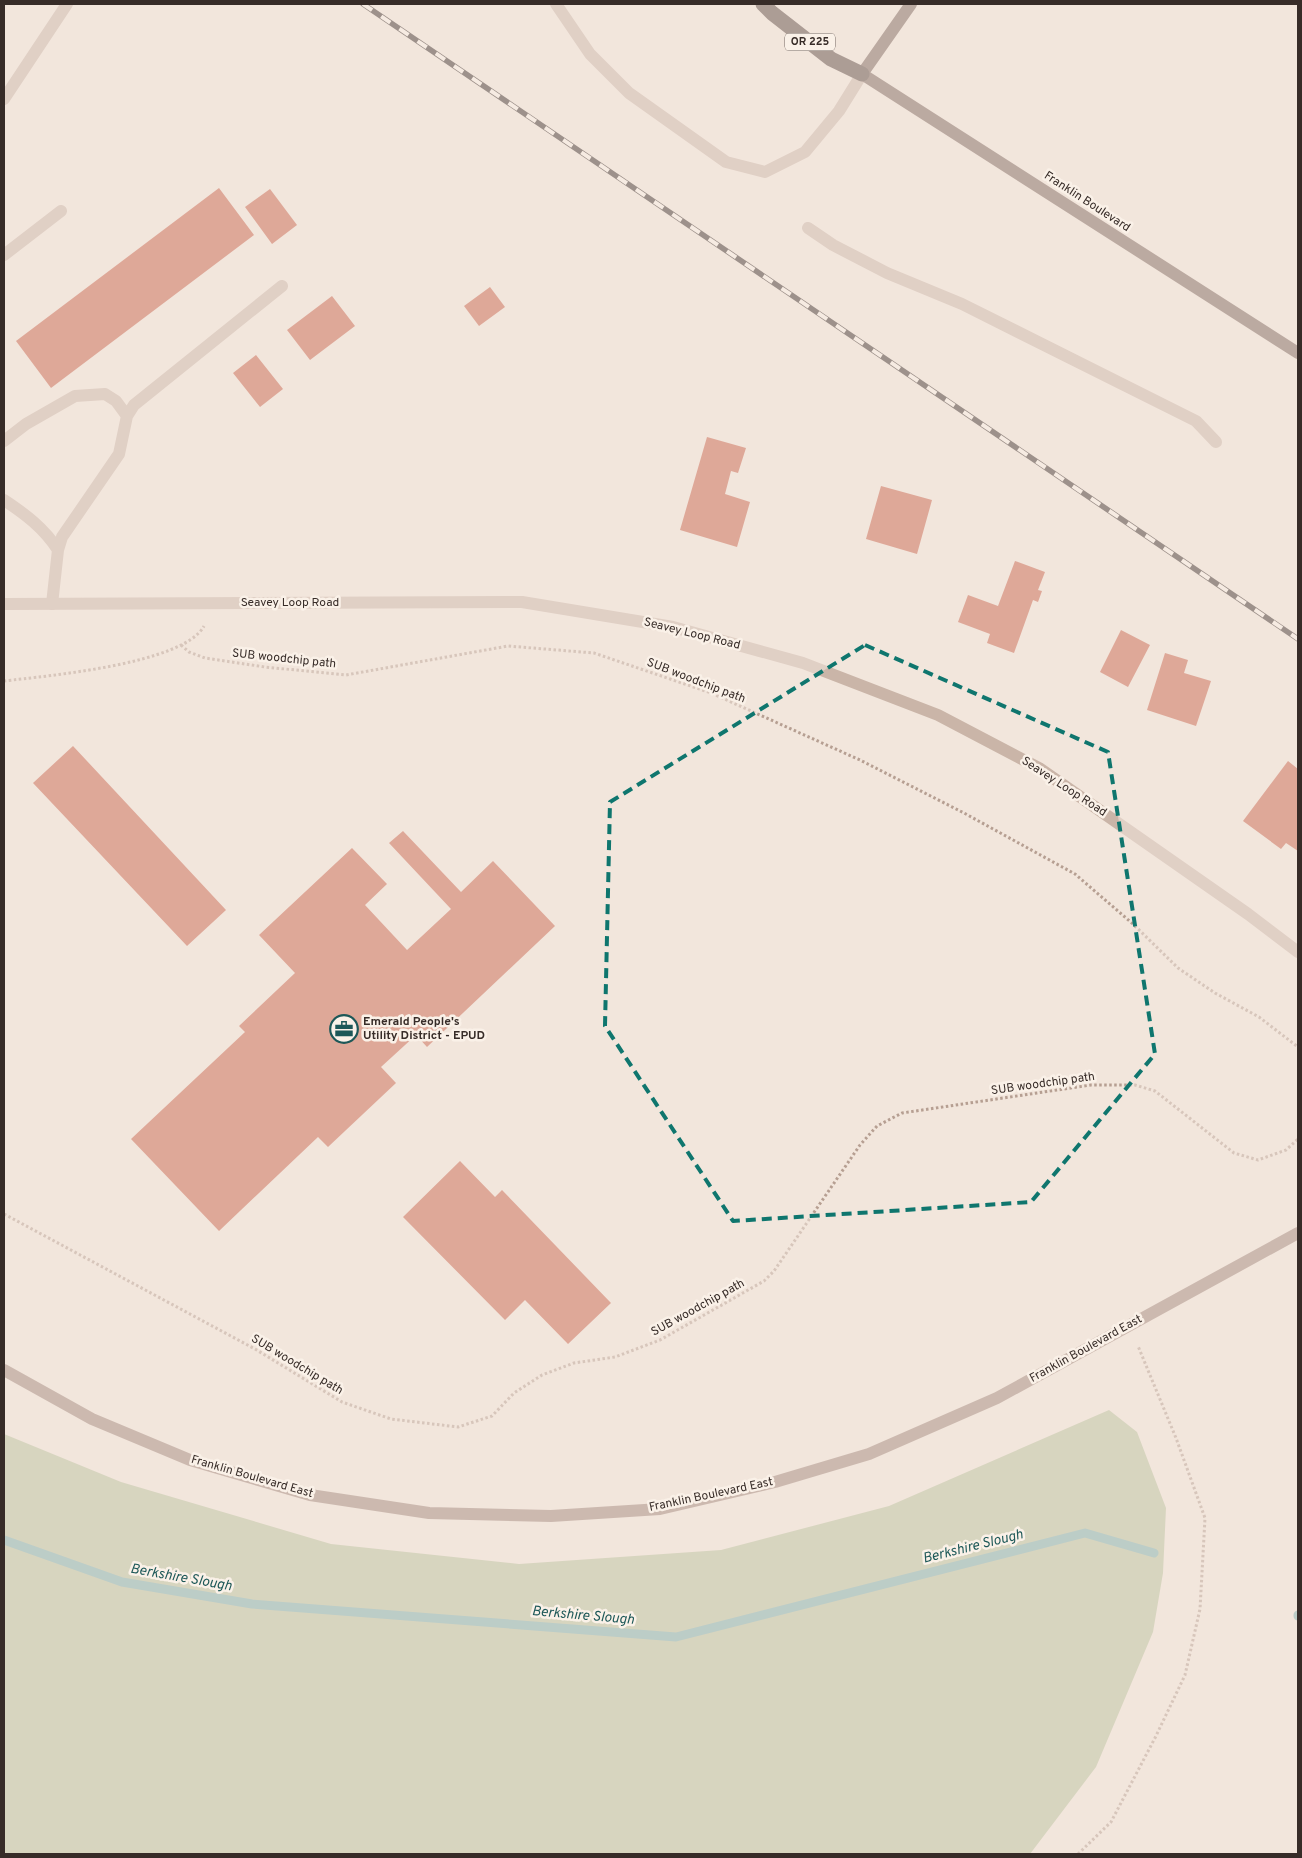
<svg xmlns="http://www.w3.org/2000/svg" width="1302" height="1858" font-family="Overpass,sans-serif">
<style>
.green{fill:#b7c19c}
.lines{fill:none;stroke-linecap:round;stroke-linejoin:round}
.stream{stroke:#7bafae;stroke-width:9}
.building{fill:#c65e46}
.path{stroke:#b69f92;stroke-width:3;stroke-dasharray:2.5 2.5;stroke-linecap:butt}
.lane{stroke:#cab5a8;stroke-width:12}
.street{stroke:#cab5a8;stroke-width:12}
.secondary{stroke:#9e8479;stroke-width:12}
.primary{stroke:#796259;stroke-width:12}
.highway{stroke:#58453f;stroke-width:15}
.rail-casing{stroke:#372c28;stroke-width:5.5}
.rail{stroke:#faf1e8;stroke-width:4;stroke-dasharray:11;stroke-linecap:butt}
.marked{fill:none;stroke:#0f766e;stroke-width:4;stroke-dasharray:10 6;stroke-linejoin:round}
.labels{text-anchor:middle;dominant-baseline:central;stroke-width:5;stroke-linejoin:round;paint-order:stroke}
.shield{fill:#faf1e8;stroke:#726762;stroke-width:1}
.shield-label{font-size:11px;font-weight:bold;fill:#372c28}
.street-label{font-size:12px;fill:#372c28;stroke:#faf1e8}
.poi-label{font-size:12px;font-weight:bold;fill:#372c28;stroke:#faf1e8;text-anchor:start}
.water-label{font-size:14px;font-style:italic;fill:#1d5858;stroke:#faf1e8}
</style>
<rect width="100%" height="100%" fill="#f2e6dc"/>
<path class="green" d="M1109,1410L1137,1432L1166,1508L1163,1573L1153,1632L1096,1767L1030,1854H4V1434L121,1482L331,1544L519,1564L721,1550L889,1506Z"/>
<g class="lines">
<path class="stream" d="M4,1540L122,1582L252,1604L676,1637L1085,1533L1154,1553
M1298,1616V1615"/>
</g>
<path class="building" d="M219,188L254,235L51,388L16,341Z
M270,189L297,225L272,244L245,207Z
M490,287L505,307L479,326L464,306Z
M332,296L355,326L310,360L287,330Z
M256,355L283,389L260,407L233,373Z
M707,437L746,448L738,473L731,471L725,494L750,502L737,547L680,530Z
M881,486L932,500L917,554L866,539Z
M1015,561L1045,572L1038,590L1042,591L1038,602L1033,600L1014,653L987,643L990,634L958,622L968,595L998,606Z
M1121,630L1150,645L1128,687L1100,672Z
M1165,653L1188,660L1184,673L1211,681L1196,726L1147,710Z
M73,746L226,910L187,946L33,783Z
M1288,761L1298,769V851L1286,843L1281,849L1243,821Z
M403,831L461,892L493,861L555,926L427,1047L416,1035L381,1067L396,1083L328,1147L318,1137L219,1231L131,1139L245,1032L239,1026L295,973L259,935L352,848L387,884L365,905L407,950L451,909L389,843Z
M460,1161L495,1197L502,1190L611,1303L568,1344L525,1300L505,1320L403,1217Z"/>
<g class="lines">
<path class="path" d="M181,645L189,652L205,658L265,667L346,675L508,646L594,653L711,693L860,760L964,813L1075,874L1133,924L1178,968L1215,993L1259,1017L1298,1047
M4,681C46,676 184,664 204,626
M4,1214L255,1349L342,1402L391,1419L458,1427L492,1416L514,1393L542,1375L574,1363L615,1357L660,1340L764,1281L774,1271L860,1145L877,1126L902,1113L1091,1085H1135L1155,1091L1234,1153L1258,1160L1286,1150L1298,1139
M1078,1854L1111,1822L1156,1736L1185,1675L1200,1609L1205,1518L1176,1438L1138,1346"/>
<path class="lane" d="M4,99L67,4
M808,228L833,245L887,273L962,304L1196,421L1216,442
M4,255L61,211
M4,441L26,424L75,396L105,394L116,401L127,416
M4,500C25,514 44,528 58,550
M52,604L58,550L62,537L119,454L127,416L134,405L282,286"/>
<path class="street" d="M556,4L590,54L629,93L726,162L765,172L805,152L839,111L862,74
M4,604L522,602L673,627L803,663L938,715L1039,768L1248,914L1298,952"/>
<path class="secondary" d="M4,1370L92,1419L190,1460L310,1495L429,1513L551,1516L660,1509L775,1482L869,1454L997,1398L1298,1233"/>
<path class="primary" d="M911,4L862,74L1298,353"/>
<path class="highway" d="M763,4L772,13L831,59L862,74"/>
<defs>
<path id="rail" d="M363,4L1298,639"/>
</defs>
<use href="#rail" class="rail-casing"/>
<use href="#rail" class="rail"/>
</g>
<path d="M0 0H1302V1858H0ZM865,645L1108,752L1155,1054L1031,1202L733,1221L605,1026L610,802Z" fill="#f2e6dc" fill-opacity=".55" fill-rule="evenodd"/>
<path class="marked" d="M865,645L1108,752L1155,1054L1031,1202L733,1221L605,1026L610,802Z"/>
<defs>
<symbol id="office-ring" viewBox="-11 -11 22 22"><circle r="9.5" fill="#faf1e8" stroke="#1d5858" stroke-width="1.5"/><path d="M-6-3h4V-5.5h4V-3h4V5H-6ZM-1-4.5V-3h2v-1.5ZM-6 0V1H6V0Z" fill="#1d5858"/></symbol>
</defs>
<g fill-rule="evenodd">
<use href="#office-ring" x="328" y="1013" width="32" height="32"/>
</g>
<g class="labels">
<rect class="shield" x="785" y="33.5" width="50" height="17" rx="4"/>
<g class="shield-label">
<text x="810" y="42">OR 225</text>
</g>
<g class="street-label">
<text transform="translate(1087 202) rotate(33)">Franklin Boulevard</text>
<text x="290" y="603">Seavey Loop Road</text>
<text transform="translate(692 634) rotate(14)">Seavey Loop Road</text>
<text transform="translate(284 659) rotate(6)">SUB woodchip path</text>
<text transform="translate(696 681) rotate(21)">SUB woodchip path</text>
<text transform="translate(1064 787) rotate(33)">Seavey Loop Road</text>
<text transform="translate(1043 1084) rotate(-8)">SUB woodchip path</text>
<text transform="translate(698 1308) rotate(-29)">SUB woodchip path</text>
<text transform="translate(1086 1349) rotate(-29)">Franklin Boulevard East</text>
<text transform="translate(297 1365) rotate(31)">SUB woodchip path</text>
<text transform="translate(252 1477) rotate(16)">Franklin Boulevard East</text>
<text transform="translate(711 1495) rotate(-12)">Franklin Boulevard East</text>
</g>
<g class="poi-label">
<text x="363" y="1022">Emerald People's<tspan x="363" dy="14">Utility District - EPUD</tspan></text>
</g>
<g class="water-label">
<text transform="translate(973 1547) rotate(-14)">Berkshire Slough</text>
<text transform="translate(181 1578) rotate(10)">Berkshire Slough</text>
<text transform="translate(583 1616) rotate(5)">Berkshire Slough</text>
</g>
</g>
<rect width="1302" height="1858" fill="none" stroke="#372c28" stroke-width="10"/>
</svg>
